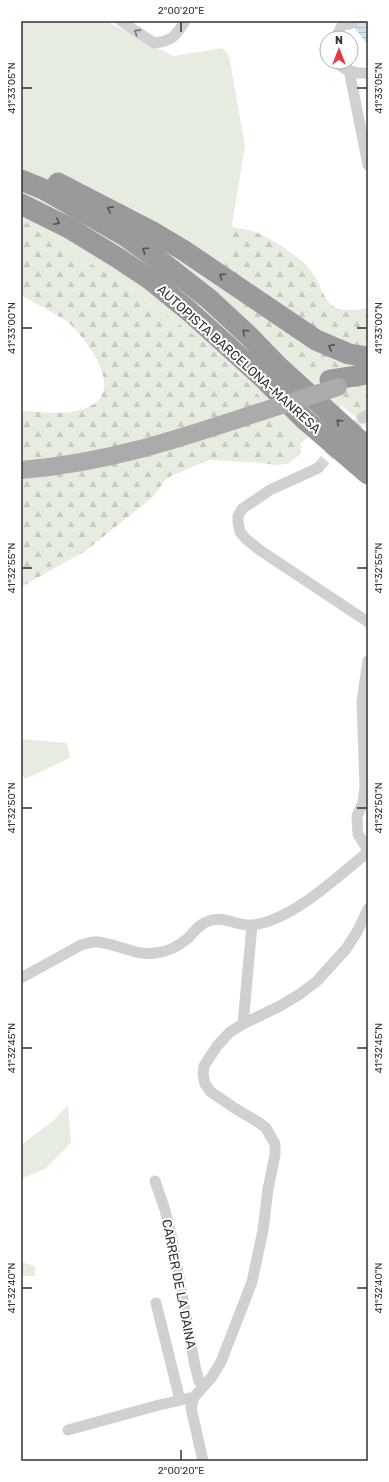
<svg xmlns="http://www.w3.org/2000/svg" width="389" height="1482" font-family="Rubik,sans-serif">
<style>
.green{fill:#e6ecdf}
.forest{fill:url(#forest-firs)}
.water{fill:url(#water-rules)}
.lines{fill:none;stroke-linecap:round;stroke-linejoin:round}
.minor-tunnel{stroke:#d6d6d6;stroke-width:11;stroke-dasharray:11 5.5;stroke-linecap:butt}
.minor{stroke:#d0d0d0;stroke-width:11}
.primary{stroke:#ababab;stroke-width:18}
.motorway{stroke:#9a9a9a;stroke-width:21}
.primary-bridge{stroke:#ababab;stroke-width:18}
.oneway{stroke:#7a7a7a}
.oneway2{stroke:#525252}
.ticks{fill:none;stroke:#333;stroke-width:1.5}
.labels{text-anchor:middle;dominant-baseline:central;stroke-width:4;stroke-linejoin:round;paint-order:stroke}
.street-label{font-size:13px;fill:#333;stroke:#fff}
.neatline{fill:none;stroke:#333;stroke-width:1.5}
.ticks-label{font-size:10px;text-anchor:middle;fill:#333}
</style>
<defs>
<pattern id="forest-firs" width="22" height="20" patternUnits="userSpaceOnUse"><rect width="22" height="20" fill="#e6ecdf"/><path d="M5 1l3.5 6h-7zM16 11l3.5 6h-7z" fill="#c6cbc0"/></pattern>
<pattern id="water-rules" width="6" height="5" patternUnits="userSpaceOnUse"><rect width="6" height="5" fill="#cfe2ee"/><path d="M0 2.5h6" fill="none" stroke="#b2c2cd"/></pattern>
</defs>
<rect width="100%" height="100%" fill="#fff"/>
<path class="green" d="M21,21H106L173,56L223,48L229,56L245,146L225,267L308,376L342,406L301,443L287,429L249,384L207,345L143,297L21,219Z
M21,739L67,743L70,758L25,779L21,774Z
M68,1105L71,1143L45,1169L21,1179V1145L54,1120Z
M21,1262L35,1266V1276H21Z"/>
<path class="forest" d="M21,219L143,297L207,345L249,384L287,429L301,443V453L297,457L287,464L276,465L252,462L209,460L171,476L166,479L153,497L84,552L21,587V411C36,411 62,415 76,411C85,409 98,404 102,395C113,373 82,335 67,321L21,295Z
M231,227C238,228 245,229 252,231C267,235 294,254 305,264C331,290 316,318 368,308V428L308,376L226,295L225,267Z"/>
<path class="water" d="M349,21H368V45Z"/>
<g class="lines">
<path class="minor-tunnel" d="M318,468L362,418"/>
<path class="minor" d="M121,21L154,43C172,41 176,36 185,21
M342,25L350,24L353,21
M336,38L342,25
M337,62C344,71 357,74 368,73
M349,70L368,165
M362,418L368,415
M318,468L270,490L242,509L238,516V522L240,532L246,539L261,551L368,622
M368,661L362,701L365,787L363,802L357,816L358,834L368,850
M21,978L81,945C86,944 93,941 98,942C117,944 136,956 155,953C167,952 179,946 188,938C195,931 199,924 209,921C224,915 238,927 253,925C293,920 338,876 368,852
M243,1024L252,925
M155,1181L165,1210L171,1234L195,1366L199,1381L204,1385
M156,1303L180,1400
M68,1430L159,1405L194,1397
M203,1461L191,1408L194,1397L211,1378L221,1362L252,1282L263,1230L268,1189L275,1155V1144L266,1128L258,1122L236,1109L211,1092L205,1084L203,1075L204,1066L217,1046L230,1032L243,1024L280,1006L300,994L317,981L346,949L357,932L368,909"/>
<path class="primary" d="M21,470C107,463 179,439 260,412"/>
<path class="motorway" d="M21,180L43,189L125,236L163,263L209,299L249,336L278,366L368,448
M58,183L151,231L183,250L316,340L349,354L368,357
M21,204L69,228L118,258L151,280L189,311L263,378L304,419L368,474
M330,380L368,374"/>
<path class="primary-bridge" d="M260,412L338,387"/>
</g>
<defs><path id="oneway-chevron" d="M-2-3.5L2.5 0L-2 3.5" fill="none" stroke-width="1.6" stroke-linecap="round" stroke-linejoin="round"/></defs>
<use class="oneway" href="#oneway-chevron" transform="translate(137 32) rotate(-147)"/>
<g class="oneway2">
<use href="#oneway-chevron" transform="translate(110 209) rotate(-152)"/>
<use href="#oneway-chevron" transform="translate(57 222) rotate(27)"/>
<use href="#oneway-chevron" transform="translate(145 250) rotate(-145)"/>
<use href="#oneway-chevron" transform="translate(222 276) rotate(-146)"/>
<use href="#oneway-chevron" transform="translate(245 332) rotate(-137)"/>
<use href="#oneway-chevron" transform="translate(331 347) rotate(-156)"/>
<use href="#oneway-chevron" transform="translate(339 422) rotate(-138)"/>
</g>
<path class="ticks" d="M181,22V32M22,88H32M357,88H367M22,328H32M357,328H367M22,568H32M357,568H367M22,808H32M357,808H367M22,1048H32M357,1048H367M22,1288H32M357,1288H367M181,1450V1460"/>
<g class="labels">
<g class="street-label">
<text transform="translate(239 359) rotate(42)">AUTOPISTA BARCELONA-MANRESA</text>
<text transform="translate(179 1284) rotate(79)">CARRER DE LA DAINA</text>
</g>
</g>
<rect width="389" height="1482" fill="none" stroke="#ffffff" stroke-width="44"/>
<g transform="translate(339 50)"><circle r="19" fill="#ffffff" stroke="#adadad"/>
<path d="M0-3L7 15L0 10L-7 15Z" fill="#e63946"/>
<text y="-6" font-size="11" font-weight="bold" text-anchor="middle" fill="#333333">N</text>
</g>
<rect x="22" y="22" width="345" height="1438" class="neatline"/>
<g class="ticks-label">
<text x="181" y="14">2°00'20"E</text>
<text transform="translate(11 88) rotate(-90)" y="4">41°33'05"N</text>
<text transform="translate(378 88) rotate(-90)" y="4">41°33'05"N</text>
<text transform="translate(11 328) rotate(-90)" y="4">41°33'00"N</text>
<text transform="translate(378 328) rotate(-90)" y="4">41°33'00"N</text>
<text transform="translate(11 568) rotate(-90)" y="4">41°32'55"N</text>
<text transform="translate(378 568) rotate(-90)" y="4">41°32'55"N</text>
<text transform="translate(11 808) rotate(-90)" y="4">41°32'50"N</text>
<text transform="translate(378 808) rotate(-90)" y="4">41°32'50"N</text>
<text transform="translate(11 1048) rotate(-90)" y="4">41°32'45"N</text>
<text transform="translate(378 1048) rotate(-90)" y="4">41°32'45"N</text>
<text transform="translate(11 1288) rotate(-90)" y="4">41°32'40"N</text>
<text transform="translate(378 1288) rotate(-90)" y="4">41°32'40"N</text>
<text x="181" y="1474">2°00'20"E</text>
</g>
</svg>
